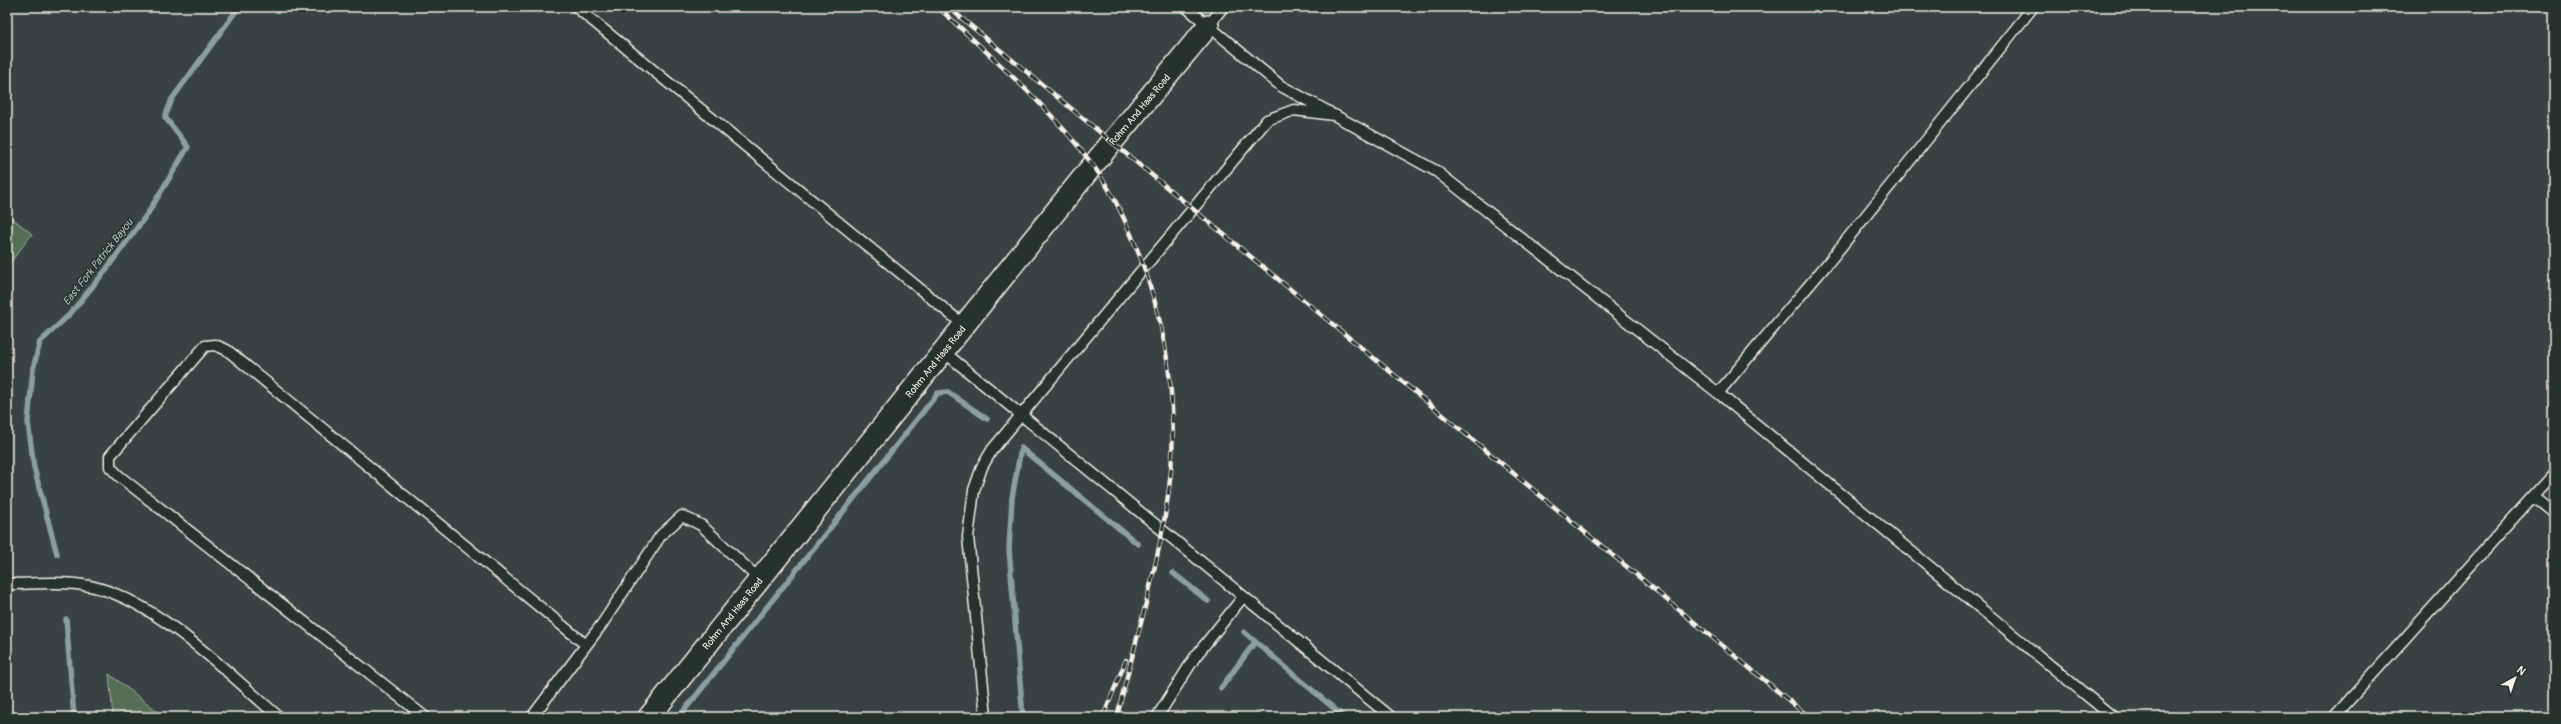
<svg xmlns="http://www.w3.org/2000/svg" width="2561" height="724" font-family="Pangolin,sans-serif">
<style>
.built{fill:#374343}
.green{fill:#556e55;stroke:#a4b09e}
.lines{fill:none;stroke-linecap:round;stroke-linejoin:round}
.stream{stroke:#8c9e9e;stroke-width:5.5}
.service-casing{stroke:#f4f1e8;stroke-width:13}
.minor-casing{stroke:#f4f1e8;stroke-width:24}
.service{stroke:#26332d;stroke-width:10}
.minor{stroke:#26332d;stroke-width:21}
.rail-casing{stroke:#f4f1e8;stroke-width:4.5}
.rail{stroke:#26332d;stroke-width:3;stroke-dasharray:9;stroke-linecap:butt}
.labels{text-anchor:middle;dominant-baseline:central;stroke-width:3;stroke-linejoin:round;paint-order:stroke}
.street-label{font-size:10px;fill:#f4f1e8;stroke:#26332d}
.water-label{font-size:11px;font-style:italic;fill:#aebab7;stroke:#26332d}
</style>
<rect width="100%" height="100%" fill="#26332d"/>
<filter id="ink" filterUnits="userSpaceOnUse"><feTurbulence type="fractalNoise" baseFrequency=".025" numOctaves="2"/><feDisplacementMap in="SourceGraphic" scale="8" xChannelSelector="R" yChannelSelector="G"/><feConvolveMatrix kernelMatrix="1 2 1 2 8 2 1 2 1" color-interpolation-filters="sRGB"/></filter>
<g filter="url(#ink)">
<path class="built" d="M7,7H2554V717H7Z"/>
<path class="green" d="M7,214L32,234L7,267Z
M109,674L165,717H113Z"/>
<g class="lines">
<path class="stream" d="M57,554L34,468L28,422L33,369L40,342L70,314L105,271L148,213L188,147L165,117L172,99L239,7
M1173,573L1208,601
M66,619L74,717
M1244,632L1344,717
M1221,688L1255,642
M679,717L938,393L948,392L987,419
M1023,717L1009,549L1012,498L1021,448L1138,544"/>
<defs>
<path id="service" d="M576,7L965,326
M1186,7L1281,86L1329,112
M1208,26L1223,7
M944,352L1391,717
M1718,393L2113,717
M2533,497L2554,514
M7,584C37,584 69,580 98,588C163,606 228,674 279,717
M425,717L119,476L110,467V456L205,346L215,345L227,350L586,645
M532,717L602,624L661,535L682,516L701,525L760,580
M986,717L968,537L974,490L982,467L992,450L1267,120L1294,110L1334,115L1436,171L1718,393L1828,263L2033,7
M1157,717L1195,657L1243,597
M2334,717L2554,473"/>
<path id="minor" d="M649,717L1093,165L1208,26"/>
</defs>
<use href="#service" class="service-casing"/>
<use href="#minor" class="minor-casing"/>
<use href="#service" class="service"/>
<use href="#minor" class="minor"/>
<defs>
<path id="rail" d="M938,7C991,57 1048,105 1092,164C1114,193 1128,226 1141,259C1166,327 1177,400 1171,471C1163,554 1136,636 1117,717
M948,7L1809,717
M1103,717L1126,660"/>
</defs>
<use href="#rail" class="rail-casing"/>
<use href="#rail" class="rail"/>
</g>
</g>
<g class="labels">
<g class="street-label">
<text transform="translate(1140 110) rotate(-50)">Rohm And Haas Road</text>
<text transform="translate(936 362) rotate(-51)">Rohm And Haas Road</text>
<text transform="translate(733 614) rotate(-51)">Rohm And Haas Road</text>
</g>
<g class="water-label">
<text transform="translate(98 262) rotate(-52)">East Fork Patrick Bayou</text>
</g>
</g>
<rect width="2561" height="724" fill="none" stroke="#26332d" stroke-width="24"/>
<rect x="12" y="12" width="2537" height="700" fill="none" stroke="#f4f1e8" stroke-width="1.5" filter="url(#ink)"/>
<g transform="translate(2515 678) rotate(40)" stroke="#26332d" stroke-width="3" paint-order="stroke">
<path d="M0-3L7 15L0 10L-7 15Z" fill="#f4f1e8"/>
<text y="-6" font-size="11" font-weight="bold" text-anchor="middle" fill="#f4f1e8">N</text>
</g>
</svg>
